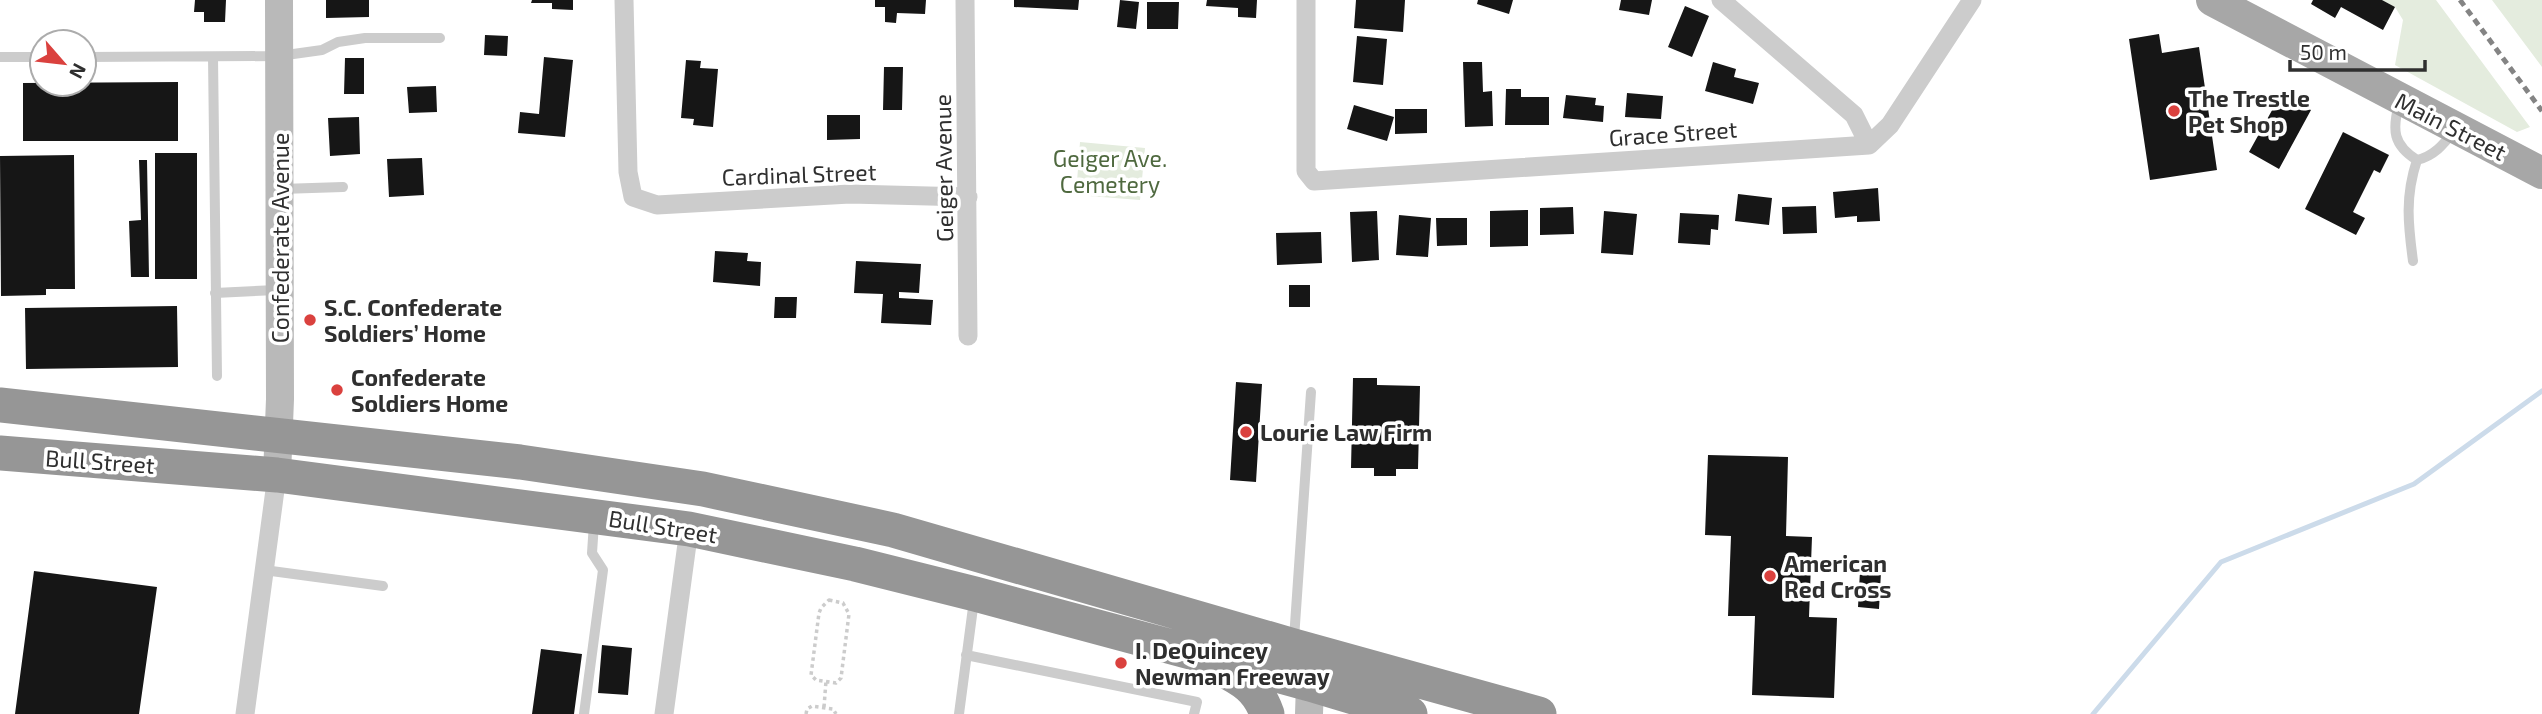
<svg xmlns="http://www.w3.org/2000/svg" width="2542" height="714" font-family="'Exo 2',sans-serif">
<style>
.green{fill:#e4ecde}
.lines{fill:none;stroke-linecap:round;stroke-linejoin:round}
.stream{stroke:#ccdbea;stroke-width:5}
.building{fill:#161616}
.path{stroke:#ccc;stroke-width:3.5;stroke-dasharray:3.5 3.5;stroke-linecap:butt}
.lane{stroke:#ccc;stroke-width:10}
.street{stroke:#ccc;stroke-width:19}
.secondary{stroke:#b9b9b9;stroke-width:28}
.primary{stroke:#a7a7a7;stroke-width:32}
.highway{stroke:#969696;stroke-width:35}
.rail{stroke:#848484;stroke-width:5;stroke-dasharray:7 5;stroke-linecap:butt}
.poi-dot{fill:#da413e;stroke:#fff;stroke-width:2.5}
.labels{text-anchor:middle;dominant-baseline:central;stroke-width:7;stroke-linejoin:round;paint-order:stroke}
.poi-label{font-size:23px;font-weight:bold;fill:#2f2f2f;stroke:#fff;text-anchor:start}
.street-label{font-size:23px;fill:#2f2f2f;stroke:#fff}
.park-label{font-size:23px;fill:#4f693f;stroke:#fff}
</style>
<rect width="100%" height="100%" fill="#fff"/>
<path class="green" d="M2382,0H2436L2530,127L2517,132L2395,65L2403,20L2395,7Z
M2492,0H2542V67Z
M1080,142L1145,148L1140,200L1076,195Z"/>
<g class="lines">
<path class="stream" d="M2093,714L2221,562L2414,484L2542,391"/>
</g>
<path class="building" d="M195,0H226L225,22H204V12H194Z
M326,0H369V17L326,18Z
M532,0H573V10L552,9V3H531Z
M875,0H926L925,14L897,13L896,23L885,22V7H875Z
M1014,0H1079L1078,10L1014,7Z
M1120,0L1139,2L1136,29L1117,27Z
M1207,0H1257L1256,18L1238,17V8L1206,6Z
M1356,0H1405L1403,32L1354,28Z
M1478,0H1513L1509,14L1477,4Z
M1621,0H1652L1649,15L1619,10Z
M2313,0H2382L2395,7L2383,30L2341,7L2335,18L2311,4Z
M1147,2H1179L1178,29H1147Z
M1685,6L1709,16L1692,57L1668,47Z
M2159,34L2162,53L2199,47L2217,170L2150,180L2129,39Z
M485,35L508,36L507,56L484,55Z
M1357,36L1387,39L1383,85L1353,82Z
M544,57L573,60L565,137L518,133L520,112L539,114Z
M345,58H364V94H344Z
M686,60L701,61L700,68L718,69L713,127L693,125L694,119L681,118Z
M1463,62H1482L1483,92L1492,91L1493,126L1465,127Z
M1713,62L1736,69L1734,77L1759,83L1753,104L1705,91Z
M884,67H903L902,110H883Z
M178,82V141H23V83Z
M436,86L437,112L409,113L407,87Z
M1506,89H1521V97H1549V125H1505Z
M1627,93L1663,96L1661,119L1625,117Z
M2281,94L2311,110L2279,169L2249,152Z
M1566,95L1596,98L1595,105L1604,106L1603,122L1563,118Z
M1354,105L1394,117L1387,141L1347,129Z
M1395,109H1427V133L1395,134Z
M827,115H860V139L827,140Z
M359,117L360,154L330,156L328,118Z
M2343,132L2389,155L2380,173L2374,170L2353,212L2365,218L2356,235L2305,209Z
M155,153H197V279H155Z
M74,155L75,289H46V295L1,296L0,156Z
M422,158L424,195L389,197L387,159Z
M139,160H147L149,277H131L129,221L141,220Z
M1878,188L1880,221L1857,222V216L1835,218L1833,192Z
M1738,194L1772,198L1769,225L1735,221Z
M1816,206L1817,233L1783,234L1782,207Z
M1573,207L1574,234L1540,235V208Z
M1528,210V246L1490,247V211Z
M1377,211L1379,260L1352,262L1350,212Z
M1604,211L1637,214L1633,255L1601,253Z
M1680,213L1719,215L1718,230L1711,229L1710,245L1678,243Z
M1399,215L1431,218L1428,257L1396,255Z
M1436,218H1467V245L1437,246Z
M1321,232L1322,263L1277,265L1276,233Z
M715,251L748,253L747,261L761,262L760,286L713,282Z
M856,261L921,264L919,293L899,292V298L933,300L931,325L881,323L883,294L854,293Z
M1289,285H1310V307H1289Z
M775,297H797L796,318H774Z
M177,306L178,367L26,369L25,308Z
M1353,378H1377V385L1420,386L1418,469H1396V476H1374V468H1351Z
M1236,382L1262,384L1256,482L1230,480Z
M1708,455L1788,457L1786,536L1812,537L1809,617L1837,618L1834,698L1752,695L1755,616H1728L1731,536L1705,535Z
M34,571L157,587L139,714H15Z
M1860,571L1881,572L1879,609L1858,607Z
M602,645L632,648L628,695L598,693Z
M541,649L582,654L574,714H532Z"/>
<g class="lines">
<path class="path" d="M829,600L843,603L849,614L841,678L836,683L816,680L811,675L819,613L821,608Z
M824,707L826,681
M806,714L807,709L812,706L833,709L836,714"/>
<path class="lane" d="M0,57H42
M84,57L279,56L322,50L338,42L365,38H440
M213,57L217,376
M2399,104C2392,130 2393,145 2417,160C2405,196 2408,224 2413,261
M2417,160C2434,156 2443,145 2454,131
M281,189L343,187
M215,293L276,290
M264,570L383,586
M1294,639L1311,392
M966,655L1197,702L1194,714
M584,714L603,570L592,553L594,523
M959,714L974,600"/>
<path class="street" d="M624,0L628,172L633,197L657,205L850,194L968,197
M965,0L968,336
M1306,0V171L1314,181L1869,145L1890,125L1972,0
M1721,0L1854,115L1869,145
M245,714L277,475
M664,714L689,529"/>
<path class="secondary" d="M277,475L280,399L279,0
M1303,668L1310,684L1309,714"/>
<path class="primary" d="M2212,0L2542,173"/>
<path class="highway" d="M0,405L520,462L703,489L893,530L1294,646L1539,714
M0,453L277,475L689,529L855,564L975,594L1310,684L1410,714
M1220,668C1243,680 1258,688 1267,714"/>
<path class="rail" d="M2460,0L2542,111"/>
</g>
<g class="poi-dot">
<circle cx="2174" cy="111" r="7"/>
<circle cx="310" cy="320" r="7"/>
<circle cx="337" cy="390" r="7"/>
<circle cx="1246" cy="432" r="7"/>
<circle cx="1770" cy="576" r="7"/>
<circle cx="1121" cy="663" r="7"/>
</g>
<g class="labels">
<g class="poi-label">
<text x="2188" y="98">The Trestle<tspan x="2188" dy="26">Pet Shop</tspan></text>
<text x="324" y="307">S.C. Confederate<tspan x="324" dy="26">Soldiers’ Home</tspan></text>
<text x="351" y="377">Confederate<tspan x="351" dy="26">Soldiers Home</tspan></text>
<text x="1260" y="432">Lourie Law Firm</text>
<text x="1784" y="563">American<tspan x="1784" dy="26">Red Cross</tspan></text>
<text x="1135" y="650">I. DeQuincey<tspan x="1135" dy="26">Newman Freeway</tspan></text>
</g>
<g class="street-label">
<text transform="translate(2451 126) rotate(27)">Main Street</text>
<text transform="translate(1673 133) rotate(-4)">Grace Street</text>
<text transform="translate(943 168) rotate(-91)">Geiger Avenue</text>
<text transform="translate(799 174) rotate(-2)">Cardinal Street</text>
<text transform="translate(280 238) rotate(-90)">Confederate Avenue</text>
<text transform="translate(100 461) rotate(4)">Bull Street</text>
<text transform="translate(663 526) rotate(9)">Bull Street</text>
</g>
<g class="park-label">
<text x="1110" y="158">Geiger Ave.<tspan x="1110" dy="26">Cemetery</tspan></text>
</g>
</g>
<g transform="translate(63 63) rotate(118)"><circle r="33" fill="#ffffff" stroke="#acacac" stroke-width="2"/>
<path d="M0-5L12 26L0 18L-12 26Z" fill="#da413e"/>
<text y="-10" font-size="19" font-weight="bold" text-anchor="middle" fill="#2f2f2f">N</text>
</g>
<path d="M2290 60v10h135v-10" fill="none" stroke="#2f2f2f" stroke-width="3.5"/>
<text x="2300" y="60" font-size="21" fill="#2f2f2f" stroke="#ffffff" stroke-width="5" paint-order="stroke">50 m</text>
</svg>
